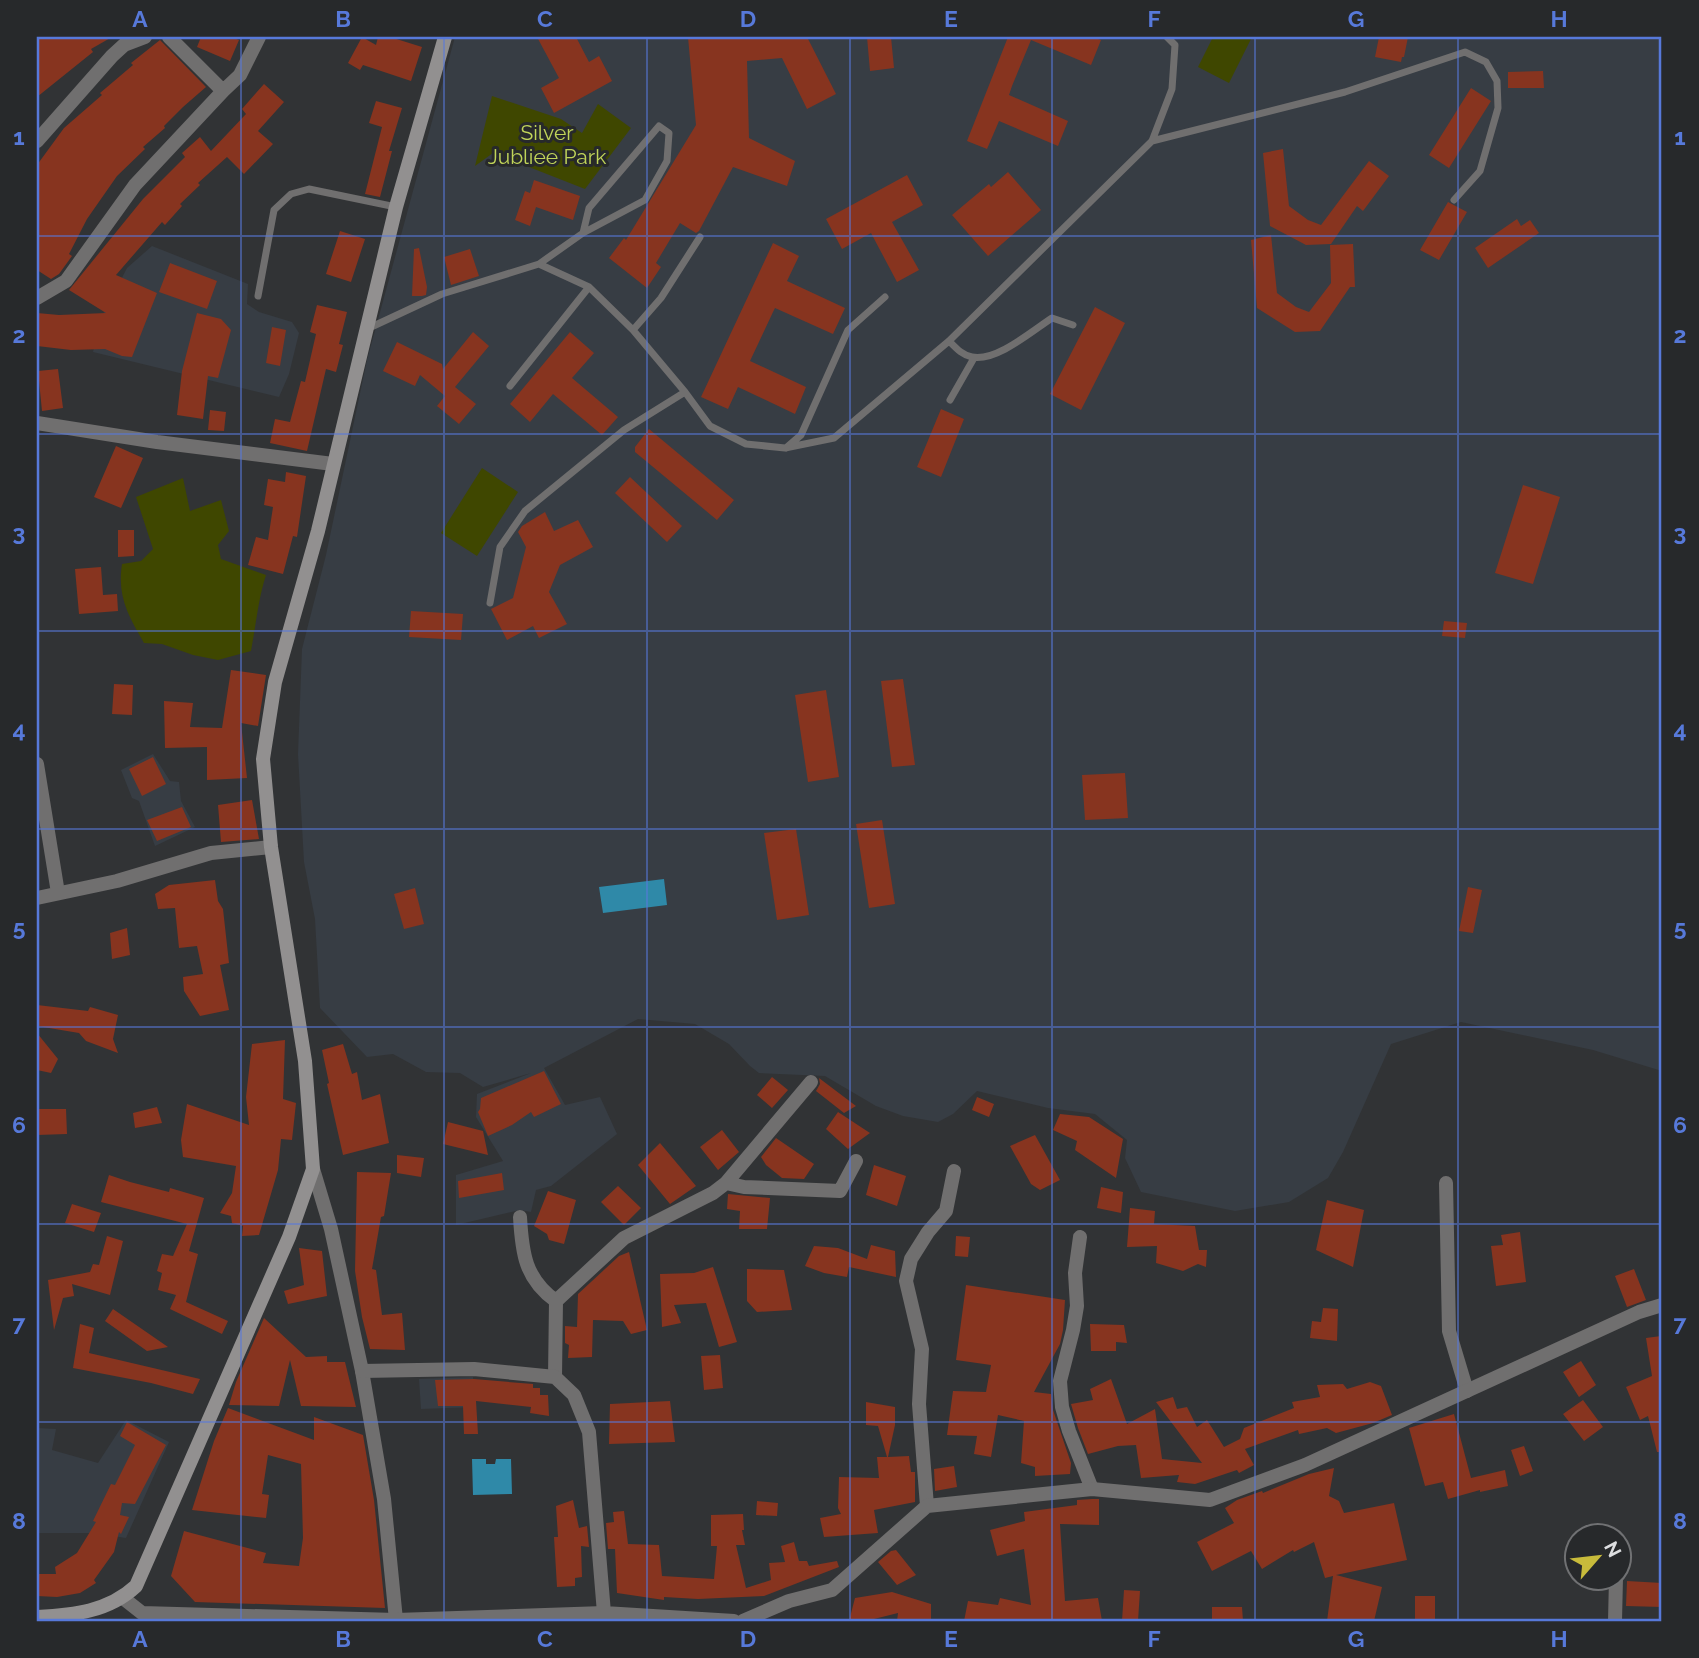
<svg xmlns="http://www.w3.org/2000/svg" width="1699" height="1658" font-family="Raleway,sans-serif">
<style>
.built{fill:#373d44}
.green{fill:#3f4700}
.water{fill:#2f89a8}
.building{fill:#87341f}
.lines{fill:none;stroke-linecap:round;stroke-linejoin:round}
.service{stroke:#706f6f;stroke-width:7}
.minor{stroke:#706f6f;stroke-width:14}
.tertiary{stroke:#706f6f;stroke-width:14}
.secondary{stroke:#929090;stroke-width:14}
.grid{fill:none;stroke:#5779da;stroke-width:2;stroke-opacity:0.55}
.labels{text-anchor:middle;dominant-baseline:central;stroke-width:6;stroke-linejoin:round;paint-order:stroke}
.park-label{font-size:21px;fill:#c0d459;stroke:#27292b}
.neatline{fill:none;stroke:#5779da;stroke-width:2.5}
.grid-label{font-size:23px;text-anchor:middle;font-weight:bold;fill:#5779da}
</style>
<rect width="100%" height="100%" fill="#313335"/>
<path class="built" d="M455,37H1662V1071L1593,1050L1461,1022L1391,1044L1343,1152L1328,1178L1289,1202L1235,1211L1141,1192L1125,1158L1127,1140L1095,1114L1048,1108L977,1091L953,1114L938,1122L903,1116L876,1106L825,1076L759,1073L750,1066L729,1044L695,1024L638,1019L544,1068L565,1105L600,1097L617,1134L551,1186L536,1190L531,1212L520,1210L456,1225V1175L503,1161L476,1117L477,1094L531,1073L483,1087L460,1073L426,1072L393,1054L367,1057L320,1008L315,919L304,862L298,754L302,649L326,555L367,360Z
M152,246L248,284L247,304L259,312L292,322L299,333L289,374L279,397L93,352L101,318L127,268Z
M153,754L170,781L179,782L181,801L195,827L155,846L139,801L132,798L121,770Z
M473,1377L475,1407L421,1409L419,1379Z
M126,1420L169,1442L126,1538L93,1533H37V1428L56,1429L52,1450L98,1463Z"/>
<path class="green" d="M1213,37H1252L1229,83L1198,67Z
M492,96L561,119L582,133L598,104L631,128L585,189L493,153L475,166Z
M482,468L518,492L477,556L441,533Z
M183,478L190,511L221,500L229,531L218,545L221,559L266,575C258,600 256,625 251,651L218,660L193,655L162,644L144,643C128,615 117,596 122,564L141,561L153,549L136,497Z"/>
<path class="water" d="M664,879L667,905L603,913L599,887Z
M472,1459H486V1464H495L496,1459H511L512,1494L473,1495Z"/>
<path class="building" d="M37,37H112L91,49L93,52L37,97Z
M201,37H231L239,40L230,61L197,47Z
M362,37L376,45L378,37H390L422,47L411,81L363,65L360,70L348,63Z
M537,37H576L589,62L599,56L612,81L554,113L541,88L559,78Z
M688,37H807L836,94L807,109L782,58L747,61L749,138L795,161L787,186L733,167L699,231L696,233L680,223L656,263L661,267L647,288L609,258L624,238L626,240L696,125Z
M867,37H891L894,68L870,71Z
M1008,37H1093L1101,40L1091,65L1031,40L1012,86L1009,95L1068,121L1058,146L999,121L987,149L967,141Z
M1379,37H1408L1404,57H1402L1401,62L1375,57Z
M160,40L206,87L183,107L164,126L165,128L143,147L145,149L117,176L87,219L69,254L72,256L59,274L51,279L37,270V165L64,128L102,95L100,93L133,65L131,63Z
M1543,71L1544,88H1508V72Z
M264,84L284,102L258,131L273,144L244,174L227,157L198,183L200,185L180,204L182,206L165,225L162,222L116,275L157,293L132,357L122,356L105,349L71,350L37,346V313L59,315L106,313L69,290L143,199L185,157L182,153L200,137L211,151L246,114L242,109Z
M1471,88L1491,101L1449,168L1429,155Z
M376,101L402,108L389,151H392L380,197L365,194L382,127L369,123Z
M1283,149L1289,206L1308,220L1321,225L1369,161L1389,176L1363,211L1357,206L1331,244L1306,245L1270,226L1263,153Z
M1008,172L1041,210L988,256L952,215L989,184L991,187Z
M907,175L923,205L892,222L919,270L897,282L871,233L842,249L826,219Z
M534,180L580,196L573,220L536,207L530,226L515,220L525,191L530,193Z
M1448,202L1467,212L1439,260L1420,250Z
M1517,219L1521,226L1530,220L1539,233L1488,268L1475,248Z
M340,231L365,239L351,282L326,274Z
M1271,235L1277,293L1296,307L1309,312L1331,283L1330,245L1353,244L1355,287H1350L1320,331L1295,332L1257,308L1251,240Z
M773,243L799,256L787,281L845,308L833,334L775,308L773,312L750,361L806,387L795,414L738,387L728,409L701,397Z
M419,248L427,287L426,295L422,296H412L414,249Z
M470,249L479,276L451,285L444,257Z
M170,263L217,281L207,309L159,292Z
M317,305L347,312L339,344L343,345L336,372L326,369L307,451L270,443L275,419L290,422L301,381L305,382L316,334L310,332Z
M1095,307L1125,323L1081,410L1050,394Z
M197,313L221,319L231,330L218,378L208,376L203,419L177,415L182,371Z
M272,327L286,330L280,366L266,363Z
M473,332L489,346L455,387L476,404L459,424L437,406L445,396L420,375L415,386L383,371L397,342L442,364L443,369Z
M570,332L594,353L572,378L618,417L602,435L553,394L530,422L510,404Z
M58,369L63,408L42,411L38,371Z
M941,409L964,419L941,477L917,467Z
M210,410L226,412L224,431L208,430Z
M649,429L734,500L717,520L635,452V447Z
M116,446L143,458L121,508L94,497Z
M286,472L306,476L297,537L293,536L283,574L248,565L256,537L268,540L273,507L264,505L268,479L285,482Z
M630,477L682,526L667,542L615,493Z
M1523,485L1560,497L1533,584L1495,573Z
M545,512L554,531L578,520L593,547L560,565L549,592L567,624L539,638L533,626L507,640L491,609L513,598L526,547L518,532L522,526Z
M118,530H134V556L118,557Z
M101,567L103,595L117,594L118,611L79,614L75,569Z
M411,611L463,614L461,640L409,637Z
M1444,621L1467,623L1465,638L1442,636Z
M231,670L266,675L258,726L241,723L247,778L207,780V747L165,748L164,701L193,703L190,727L222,728Z
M903,679L915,765L892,767L881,681Z
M114,684L133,685L132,715L112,714Z
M826,690L839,777L808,782L795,695Z
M153,757L166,784L142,796L129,769Z
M1125,773L1128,818L1085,820L1082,775Z
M252,800L259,839L221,842L218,805Z
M182,807L191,827L157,841L147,820Z
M882,820L895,904L869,908L856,824Z
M796,829L809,915L777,920L764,833Z
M215,880L218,901L223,909L229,963L220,965L229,1010L200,1016L184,991L183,977L203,974L197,946L179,948L175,908L158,909L155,894L169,885Z
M1468,887L1482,890L1473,933L1459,931Z
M415,888L424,924L404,929L394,894Z
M127,928L130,955L112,959L110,933Z
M37,1005L88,1011L90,1007L118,1015L113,1039L118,1053L86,1041L79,1033L37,1026Z
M37,1033L58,1059L51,1073L37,1070Z
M285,1040L283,1099L296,1103L292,1140L281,1139L278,1170L259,1235L242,1236L243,1226L232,1223L231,1216L220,1213L232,1193L236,1166L183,1157L181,1140L187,1104L249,1125L246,1097L252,1044Z
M343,1044L352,1074L357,1072L362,1100L380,1094L389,1143L343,1155L327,1084L329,1083L322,1050Z
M544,1071L561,1104L534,1117L531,1112L512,1125L488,1136L478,1112L480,1109L481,1098Z
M772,1077L788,1090L772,1108L757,1095Z
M819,1078L856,1106L844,1113L816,1091L820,1084Z
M977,1097L994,1104L989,1117L972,1110Z
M157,1107L162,1123L135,1128L133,1113Z
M37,1109H66L67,1134L37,1135Z
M838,1112L870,1133L848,1149L826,1129Z
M1060,1114L1089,1117L1123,1139L1116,1178L1075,1150L1077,1141L1053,1130Z
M448,1122L483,1131L488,1155L443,1144Z
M722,1130L739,1152L718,1170L700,1147Z
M1035,1135L1060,1180L1040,1190L1031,1184L1010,1146Z
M776,1138L814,1164L804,1179L782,1178L766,1165L761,1157Z
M660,1143L696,1186L670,1204L638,1165Z
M397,1155L424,1158L421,1177L397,1173Z
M874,1165L906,1176L897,1206L866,1195Z
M357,1172L391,1173L384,1216L381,1217L372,1269L376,1270L382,1315L402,1313L405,1350L370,1349L362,1317L355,1271Z
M502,1173L504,1190L459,1198L458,1181Z
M109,1175L130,1182L169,1192L170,1188L204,1198L189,1251L198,1254L186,1302L228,1321L222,1334L170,1309L176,1295L158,1290L162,1273L157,1271L162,1254L173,1256L187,1224L101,1202Z
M618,1186L641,1208L624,1225L601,1202Z
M1101,1187L1123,1192L1121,1213L1097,1208Z
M548,1191L576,1200L564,1244L549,1240L547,1234L534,1226Z
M728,1194L770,1198L767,1229H739L740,1211L727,1209Z
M1327,1200L1364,1210L1353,1267L1316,1250Z
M72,1204L101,1213L94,1232L65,1223Z
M1130,1208L1155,1211L1154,1224L1195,1226L1199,1250H1207L1206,1267L1198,1264L1183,1271L1156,1263L1157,1246L1127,1247Z
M1520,1232L1526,1282L1496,1286L1491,1246L1503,1245L1501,1235Z
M107,1236L123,1241L110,1295L72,1284L74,1296L63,1298L54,1330L48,1280L90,1272L93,1264L99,1265Z
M956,1236L970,1237L968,1257L955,1256Z
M871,1245L895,1251L896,1277L849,1267L847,1277L824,1273L805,1266L814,1246L838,1248L867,1259Z
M299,1248L322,1251L327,1296L288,1304L284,1291L304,1285Z
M629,1252L647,1330L631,1334L623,1321L593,1320L592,1357L568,1358L569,1345L565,1343V1326L577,1327L578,1294L619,1256Z
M713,1267L737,1342L719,1347L706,1303L674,1305L681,1323L662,1327L660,1274L694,1273Z
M747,1269L784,1270L792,1310L757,1312L747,1301Z
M1634,1269L1646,1300L1627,1307L1615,1276Z
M966,1285L1065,1300L1063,1330L1060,1344L1034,1392L1051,1394L1053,1410L1071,1463L1070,1474L1035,1476V1467L1021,1463L1024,1421L998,1415L991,1457L974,1454L977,1436L947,1435L953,1391L986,1392L991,1365L956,1360Z
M1323,1308L1338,1309L1337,1341L1310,1338L1312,1321L1321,1322Z
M113,1309L168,1347L147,1351L105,1321Z
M264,1318L306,1357L327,1356V1362H345L356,1407L301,1406L290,1360L279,1406L229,1405L236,1382Z
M80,1324L94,1328L89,1353L200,1379L193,1394L151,1383L73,1368Z
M1090,1324L1124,1325L1127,1343L1116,1342V1351H1091Z
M1661,1336L1662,1452H1657L1648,1416L1640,1420L1626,1387L1652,1376L1646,1338Z
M720,1355L723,1388L704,1390L701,1356Z
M1581,1361L1596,1385L1579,1397L1563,1372Z
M474,1379L533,1384V1388H540V1395H548L549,1416L530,1413L531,1407L476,1401L478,1434H464L463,1406H438L435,1380Z
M1111,1379L1127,1424L1155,1409L1162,1459L1202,1463L1156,1402L1173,1397L1177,1409L1187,1407L1197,1427L1207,1420L1224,1447L1240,1439L1244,1428L1294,1408L1292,1402L1320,1397L1317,1385L1343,1384L1347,1389L1370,1382L1381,1386L1392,1415L1373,1423L1336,1433L1327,1428L1299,1434L1298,1430L1245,1449L1254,1465L1239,1473L1237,1470L1195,1484L1177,1482L1179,1475L1141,1478L1136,1445L1118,1446L1088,1454L1078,1428L1071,1404L1093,1400L1090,1389Z
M1583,1400L1603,1427L1584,1441L1563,1414Z
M670,1401L675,1442L609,1444L610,1404Z
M866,1402L895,1407V1425L888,1457L909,1456L911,1472H915V1502L874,1510L878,1533L824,1537L820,1518L841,1514L838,1508L839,1477L879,1478L877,1457H887L878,1426L866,1425Z
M228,1408L314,1440V1417L363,1435L374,1500L385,1608L195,1602L171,1576L184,1531L266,1553L263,1563L299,1566L303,1538L301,1464L268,1455L262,1494L269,1495L266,1518L192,1510L214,1441Z
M1454,1414L1471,1478L1505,1470L1508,1486L1480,1492V1490L1448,1499L1443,1482L1425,1486L1409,1428Z
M127,1422L166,1445L135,1504L122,1503L120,1515L129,1517L121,1534L119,1532L114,1552L94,1580L96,1583L80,1593L57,1597L37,1596V1574H56L55,1567L77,1553L96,1522L93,1521L111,1484L115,1485L135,1445L120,1436Z
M1524,1446L1533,1471L1520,1476L1511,1450Z
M954,1466L957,1487L935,1491L934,1469Z
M1334,1468L1329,1496L1339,1501L1344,1513L1394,1503L1407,1560L1336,1575L1382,1587L1374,1621H1327L1333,1576L1325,1578L1314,1542L1294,1552L1293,1550L1262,1569L1251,1551L1212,1571L1197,1542L1234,1523L1225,1508L1237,1500L1262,1491L1263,1493L1309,1474Z
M1092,1499H1099V1525L1060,1524L1065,1601L1098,1598L1102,1621H964L968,1601L998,1605L1000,1598L1031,1605L1024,1549L997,1556L990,1530L1025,1521L1024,1512L1077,1505V1500Z
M573,1500L579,1528L587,1526L589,1547L581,1546L582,1577L575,1578V1586L557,1587L554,1537H558L556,1506Z
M757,1501L778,1503L777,1516L756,1515Z
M624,1511L628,1544L659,1545L662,1576L714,1579L717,1546H711V1515L743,1514L744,1530H742L745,1545H736L746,1588L771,1580L769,1563L785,1562L781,1546L794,1542L799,1561H807L809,1566L837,1561L839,1567L764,1596L698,1599L664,1597V1600L617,1593L615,1549H608L606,1523L614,1522L613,1512Z
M896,1550L916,1575L897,1585L878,1562L891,1551Z
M1627,1581L1662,1583V1607L1626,1606Z
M1124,1590L1140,1591L1138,1621H1122Z
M892,1592L931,1604V1621H897L898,1613L866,1621H849L855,1598Z
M1415,1596H1435V1621H1415Z
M1212,1607H1242L1243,1621H1212Z"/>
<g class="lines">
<path class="service" d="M1152,141L1345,92L1465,52L1486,62L1497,81L1498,108L1480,171L1454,200
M539,264L583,233L645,200L667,161L669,133L659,126L589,208L583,233
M258,296L274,210L291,194L309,189L396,207
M367,329L442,294L539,264L589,287L633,330L685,392L710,426L746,444L785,448L834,438L949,341L1152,141L1172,89L1175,45L1167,37
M633,330L661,298L700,237
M949,341C956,348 962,355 972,357C996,362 1032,331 1052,318L1073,325
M510,386L589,287
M950,400L974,358
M786,448L801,435L848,330L885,297
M490,603L500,547L525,511L624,430L685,392"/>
<path class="minor" d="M223,91L240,75L259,37
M37,141L112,56L124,45L145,37
M37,298L66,281L135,185L223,91L169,37
M37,423L157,442L333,464
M37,764L58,893
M37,898L117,881L211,853L271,847
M726,1183L744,1187L840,1191L856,1161
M1446,1183L1449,1331L1467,1391
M520,1217C522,1253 525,1279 556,1301
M1080,1237L1075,1273L1077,1306L1073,1330L1060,1381L1062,1407L1069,1431L1092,1489
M362,1371L384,1499L396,1620
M555,1377L556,1301L624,1238L713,1193L726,1183L811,1082
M927,1506L919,1404L922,1349L906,1281L911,1259L928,1232L946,1211L954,1171
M1615,1621L1616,1578"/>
<path class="tertiary" d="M313,1169L331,1229L362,1371L474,1369L555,1377L574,1395L589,1432L604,1613
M123,1598L142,1613L396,1620L604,1613L734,1621
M743,1621L789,1601L832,1590L927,1506L1092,1489L1210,1500L1305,1465L1639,1312L1662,1305"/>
<path class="secondary" d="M37,1617C73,1615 108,1612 136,1586L289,1237L313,1169L305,1061L271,847L263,759L275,682L318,531L396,207L445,37"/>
</g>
<path class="grid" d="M241,37V1621M444,37V1621M647,37V1621M850,37V1621M1052,37V1621M1255,37V1621M1458,37V1621M37,236H1662M37,434H1662M37,631H1662M37,829H1662M37,1027H1662M37,1224H1662M37,1422H1662"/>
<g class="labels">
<g class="park-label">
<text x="547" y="132">Silver<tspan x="547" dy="24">Jubliee Park</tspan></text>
</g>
</g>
<rect width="1699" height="1658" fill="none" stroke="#27292b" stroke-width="77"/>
<g transform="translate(1598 1557) rotate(62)"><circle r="33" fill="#27292b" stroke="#707173" stroke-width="2"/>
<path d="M0-5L12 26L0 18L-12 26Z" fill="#c8bb3b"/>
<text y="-10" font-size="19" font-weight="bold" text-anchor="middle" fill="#dddee0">N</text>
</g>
<rect x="38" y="38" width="1622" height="1582" class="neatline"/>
<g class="grid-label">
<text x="140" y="27">A</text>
<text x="343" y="27">B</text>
<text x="545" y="27">C</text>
<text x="748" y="27">D</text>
<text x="951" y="27">E</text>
<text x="1154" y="27">F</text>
<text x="1356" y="27">G</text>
<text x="1559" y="27">H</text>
<text x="19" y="145">1</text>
<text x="1680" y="145">1</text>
<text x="19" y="343">2</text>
<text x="1680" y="343">2</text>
<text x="19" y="541">3</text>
<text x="1680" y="541">3</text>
<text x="19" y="738">4</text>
<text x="1680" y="738">4</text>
<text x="19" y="936">5</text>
<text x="1680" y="936">5</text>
<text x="19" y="1133">6</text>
<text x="1680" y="1133">6</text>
<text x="19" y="1331">7</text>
<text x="1680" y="1331">7</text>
<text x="19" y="1529">8</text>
<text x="1680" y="1529">8</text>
<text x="140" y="1647">A</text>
<text x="343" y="1647">B</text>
<text x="545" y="1647">C</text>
<text x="748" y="1647">D</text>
<text x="951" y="1647">E</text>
<text x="1154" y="1647">F</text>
<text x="1356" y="1647">G</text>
<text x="1559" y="1647">H</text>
</g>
</svg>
